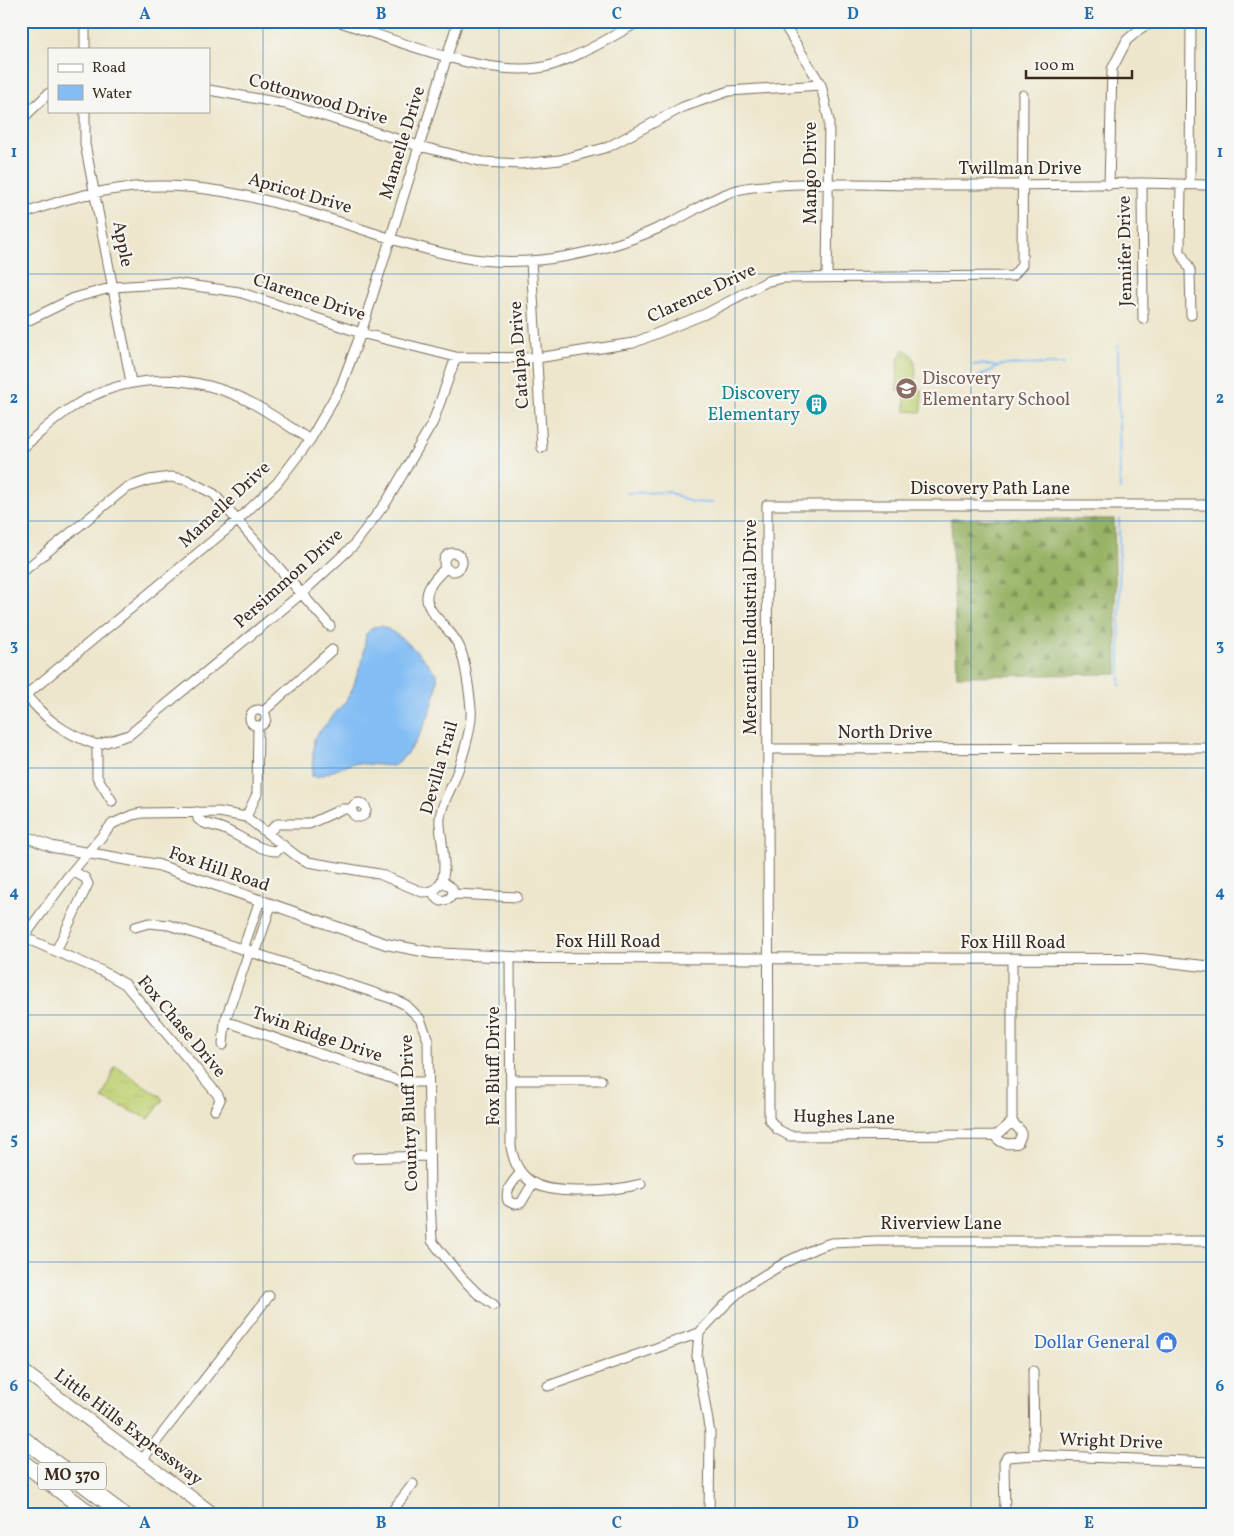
<svg xmlns="http://www.w3.org/2000/svg" width="1234" height="1536" font-family="Vollkorn,serif">
<style>
.grass{fill:url(#grass-tufts);stroke:#7e7e49}
.forest{fill:url(#forest-firs);stroke:#6a6e42}
.water{fill:#83bdf4;stroke:#5f7489}
.lines{fill:none;stroke-linecap:round;stroke-linejoin:round}
.stream{stroke:#83bdf4;stroke-width:2}
.minor-casing{stroke:#796c5b;stroke-width:11}
.tertiary-casing{stroke:#796c5b;stroke-width:12}
.secondary-casing{stroke:#796c5b;stroke-width:14}
.motorway-casing{stroke:#796c5b;stroke-width:17}
.minor{stroke:#fff;stroke-width:9}
.tertiary{stroke:#fff;stroke-width:10}
.secondary{stroke:#fff;stroke-width:12}
.motorway{stroke:#fff;stroke-width:15}
.grid{fill:none;stroke:#1f6fb2;stroke-width:1;stroke-opacity:0.55}
.labels{text-anchor:middle;dominant-baseline:central;stroke-width:4.5;stroke-linejoin:round;paint-order:stroke}
.shield{fill:#f6f6f2;stroke:#73675e;stroke-width:1}
.shield-label{font-size:16px;font-weight:bold;fill:#3b2a1e}
.street-label{font-size:18px;fill:#3b2a1e;stroke:#f6f6f2}
.education-label{font-size:18px;fill:#785e54;stroke:#f6f6f2;text-anchor:start}
.culture-label{font-size:18px;fill:#0d838f;stroke:#f6f6f2;text-anchor:end}
.shop-label{font-size:18px;fill:#366cbe;stroke:#f6f6f2;text-anchor:end}
.neatline{fill:none;stroke:#1f6fb2;stroke-width:2}
.grid-label{font-size:16px;text-anchor:middle;font-weight:bold;fill:#1f6fb2}
</style>
<defs>
<pattern id="grass-tufts" width="24" height="20" patternUnits="userSpaceOnUse" patternTransform="scale(1.25)"><rect width="24" height="20" fill="#c0d174"/><path d="M3 7l-1-3M5 7V3M7 7l1-3M15 17l-1-3M17 17v-4M19 17l1-3" fill="none" stroke="#a6b464"/></pattern>
<pattern id="forest-firs" width="22" height="20" patternUnits="userSpaceOnUse" patternTransform="scale(1.25)"><rect width="22" height="20" fill="#98b366"/><path d="M5 1l3.5 6h-7zM16 11l3.5 6h-7z" fill="#7d9253"/></pattern>
</defs>
<rect width="100%" height="100%" fill="#f6f6f2"/>
<filter id="ink" filterUnits="userSpaceOnUse"><feTurbulence type="fractalNoise" baseFrequency=".02" numOctaves="2"/><feDisplacementMap in="SourceGraphic" scale="10" xChannelSelector="R" yChannelSelector="G"/><feConvolveMatrix kernelMatrix="1 2 1 2 8 2 1 2 1" color-interpolation-filters="sRGB"/></filter>
<filter id="wash" filterUnits="userSpaceOnUse"><feTurbulence type="fractalNoise" baseFrequency=".0096" numOctaves="4" result="noise"/><feDisplacementMap in="SourceGraphic" scale="20" xChannelSelector="R" yChannelSelector="G"/><feGaussianBlur stdDeviation="1.12" result="paint"/><feColorMatrix in="noise" values="0 0 0 0 0 0 0 0 0 0 0 0 0 0 0 0 0 1.4 0 .05"/><feComposite in="paint" operator="in"/></filter>
<g filter="url(#wash)">
<rect width="100%" height="100%" fill="#ede6cc"/>
<path class="grass" d="M904,350C920,354 915,377 915,390H922V412L905,411V390H897L898,360Z
M115,1066L160,1096L163,1100L149,1119L102,1098Z"/>
<path class="forest" d="M951,519H1114L1117,674L957,676Z"/>
<path class="water" d="M382,626C404,637 422,655 437,675C439,701 416,752 393,766L354,763L317,777L312,776L314,738L345,702L352,690L363,658L366,634L373,627Z"/>
<g class="lines">
<path class="stream" d="M1118,346L1120,489
M972,365L982,364L997,367
M974,379L1002,365L1064,364
M627,493L669,492L692,502L712,503
M1119,519L1120,686"/>
</g>
</g>
<g filter="url(#ink)">
<g class="lines">
<defs>
<path id="minor" d="M337,21C393,39 499,84 555,64C584,54 613,36 640,21
M782,21L821,85L829,121L827,277
M85,49V21
M209,90L286,104L419,146L483,162L521,164L560,160L608,147L683,107L729,91L821,85
M85,111V144L131,382
M21,120L49,93
M1142,183L1143,319
M1181,184L1180,251L1190,270L1191,315
M1109,185L1112,69L1127,40L1141,28L1155,21
M1190,185L1191,21
M21,215C145,166 228,186 349,225C386,237 423,250 461,257C530,270 607,253 670,223C697,210 722,190 753,187C810,181 868,185 925,185C996,185 1068,185 1139,183C1164,183 1188,185 1213,185
M531,261L542,448
M21,324L74,298L114,287L173,283L239,292L361,333L456,357L537,358L633,343L705,314L768,281L782,278L1013,276L1022,265L1023,95
M21,449C38,435 54,419 71,408C127,371 195,373 252,403C272,414 291,428 310,440
M444 562a9 9 0 1 1 18 0a9 9 0 1 1-18 0Z
M21,573L126,488L149,480L171,477L187,480L214,494L330,626
M21,689C45,719 61,732 97,745
M21,699L238,520L277,483L310,440L341,386L361,333L458,21
M250 718a8 8 0 1 1 16 0a8 8 0 1 1-16 0Z
M264,711L332,650
M97,745L129,735L301,594L353,546L387,501L433,422L456,357
M97,745V777L112,801
M768,749L1213,748
M352 810a7 7 0 1 1 14 0a7 7 0 1 1-14 0Z
M197,812L198,819C204,825 213,825 221,828C238,834 258,851 277,851L283,845
M246,817L257,794L258,726
M268,833L277,824H309L342,809H352
M433,890L435,897L441,901L449,899L453,894L452,888L442,881
M453,894L517,897
M260,900L244,946L249,952L257,948L271,905
M135,927L149,923L169,925L396,1000L406,1005L420,1019L428,1040L430,1199L432,1241L462,1278L478,1294L494,1305
M23,937L102,971L125,984L218,1095L220,1100L215,1110
M21,941L67,878L112,824L132,815L142,813L219,812L246,817L298,857L308,862L379,874L422,892C459,893 438,839 440,818C441,806 448,794 453,783C460,766 473,727 471,709C470,696 465,658 459,646C444,616 403,605 446,568
M56,951L88,884L85,878L73,871
M510,957L511,1147C518,1189 548,1191 584,1191C604,1191 621,1189 641,1184
M1012,959V1122L997,1135L790,1136L777,1129L769,1119L767,505H1213
M225,1021L402,1082H428
M223,1045L225,1021L249,952
M511,1080H601
M994,1135C1001,1144 1007,1145 1018,1143L1021,1136V1131L1012,1122
M357,1158L429,1156
M521,1172C514,1181 504,1190 508,1201L514,1204L521,1203L533,1183
M699,1333L697,1356L710,1433L709,1515
M1033,1371L1034,1455
M548,1386L699,1333L726,1304L745,1287L786,1262L816,1248L831,1243L877,1241H1213
M142,1460L269,1296
M389,1515L413,1484
M1005,1515L1004,1462L1007,1457L1034,1455L1213,1462"/>
<path id="tertiary" d="M21,835L53,847L158,865L386,944L433,953L529,958L1142,959L1213,967"/>
<path id="secondary" d="M21,1369L215,1515"/>
<path id="motorway" d="M21,1437L124,1515
M21,1461L92,1515"/>
</defs>
<use href="#minor" class="minor-casing"/>
<use href="#tertiary" class="tertiary-casing"/>
<use href="#secondary" class="secondary-casing"/>
<use href="#motorway" class="motorway-casing"/>
<use href="#minor" class="minor"/>
<use href="#tertiary" class="tertiary"/>
<use href="#secondary" class="secondary"/>
<use href="#motorway" class="motorway"/>
</g>
</g>
<path class="grid" d="M263,21V1515M499,21V1515M735,21V1515M971,21V1515M21,274H1213M21,521H1213M21,768H1213M21,1015H1213M21,1262H1213"/>
<defs>
<symbol id="school-disc" viewBox="-11 -11 22 22"><circle r="9.5" fill="#8d6e63" stroke="#f6f6f2"/><path d="M0-5L7-2L0 1L-7-2ZM-4 1L0 2.5L4 1V4Q0 6-4 4Z" fill="#fff"/></symbol>
<symbol id="building-disc" viewBox="-11 -11 22 22"><circle r="9.5" fill="#0f9aa8" stroke="#f6f6f2"/><path d="M-4-6H4V6H1V3H-1V6H-4ZM-2.5-4.3h1.7v1.8h-1.7ZM.8-4.3h1.7v1.8H.8ZM-2.5-1h1.7V.8h-1.7ZM.8-1h1.7V.8H.8Z" fill="#fff"/></symbol>
<symbol id="shop-disc" viewBox="-11 -11 22 22"><circle r="9.5" fill="#3f7fe0" stroke="#f6f6f2"/><path d="M-5-2.5h2.3a2.7 3.5 0 0 1 5.4 0H5L5.5 6h-11ZM-1.5-2.5h3a1.5 2.3 0 0 0-3 0Z" fill="#fff"/></symbol>
</defs>
<g fill-rule="evenodd">
<use href="#school-disc" x="894" y="376" width="25" height="25"/>
<use href="#building-disc" x="804" y="392" width="25" height="25"/>
<use href="#shop-disc" x="1154" y="1330" width="25" height="25"/>
</g>
<g class="labels">
<rect class="shield" x="38" y="1462.5" width="68" height="27" rx="4"/>
<g class="shield-label">
<text x="72" y="1476">MO 370</text>
</g>
<g class="street-label">
<text transform="translate(318 100) rotate(16)">Cottonwood Drive</text>
<text transform="translate(403 143) rotate(-73)">Mamelle Drive</text>
<text x="1020" y="169">Twillman Drive</text>
<text transform="translate(811 173) rotate(-90)">Mango Drive</text>
<text transform="translate(300 194) rotate(16)">Apricot Drive</text>
<text transform="translate(122 244) rotate(79)">Apple</text>
<text transform="translate(1126 251) rotate(-91)">Jennifer Drive</text>
<text transform="translate(702 294) rotate(-25)">Clarence Drive</text>
<text transform="translate(309 298) rotate(18)">Clarence Drive</text>
<text transform="translate(520 355) rotate(-94)">Catalpa Drive</text>
<text x="990" y="489">Discovery Path Lane</text>
<text transform="translate(225 505) rotate(-43)">Mamelle Drive</text>
<text transform="translate(289 579) rotate(-42)">Persimmon Drive</text>
<text transform="translate(751 627) rotate(-90)">Mercantile Industrial Drive</text>
<text x="885" y="733">North Drive</text>
<text transform="translate(440 768) rotate(-74)">Devilla Trail</text>
<text transform="translate(219 870) rotate(19)">Fox Hill Road</text>
<text x="608" y="942">Fox Hill Road</text>
<text x="1013" y="943">Fox Hill Road</text>
<text transform="translate(181 1027) rotate(50)">Fox Chase Drive</text>
<text transform="translate(317 1035) rotate(19)">Twin Ridge Drive</text>
<text transform="translate(494 1066) rotate(-90)">Fox Bluff Drive</text>
<text transform="translate(410 1113) rotate(-92)">Country Bluff Drive</text>
<text transform="translate(844 1118) rotate(1)">Hughes Lane</text>
<text x="941" y="1224">Riverview Lane</text>
<text transform="translate(128 1428) rotate(37)">Little Hills Expressway</text>
<text transform="translate(1111 1442) rotate(2)">Wright Drive</text>
</g>
<g class="education-label">
<text x="922" y="379">Discovery<tspan x="922" dy="21">Elementary School</tspan></text>
</g>
<g class="culture-label">
<text x="800" y="394">Discovery<tspan x="800" dy="21">Elementary</tspan></text>
</g>
<g class="shop-label">
<text x="1150" y="1343">Dollar General</text>
</g>
</g>
<rect width="1234" height="1536" fill="none" stroke="#f6f6f2" stroke-width="55"/>
<rect x="48" y="48" width="162" height="65" fill="#f6f6f2" stroke="#aba49d"/>
<rect x="58" y="64" width="25" height="8" fill="#ffffff" stroke="#aba49d"/>
<text x="92" y="72" font-size="15" fill="#3b2a1e">Road</text>
<rect x="58" y="85" width="25" height="15" fill="#83bdf4" stroke="#aba49d"/>
<text x="92" y="98" font-size="15" fill="#3b2a1e">Water</text>
<path d="M1026 70v8h106v-8" fill="none" stroke="#3b2a1e" stroke-width="2.5"/>
<text x="1034" y="70" font-size="15" fill="#3b2a1e" stroke="#f6f6f2" stroke-width="4" paint-order="stroke">100 m</text>
<rect x="28" y="28" width="1178" height="1480" class="neatline"/>
<g class="grid-label">
<text x="145" y="19">A</text>
<text x="381" y="19">B</text>
<text x="617" y="19">C</text>
<text x="853" y="19">D</text>
<text x="1089" y="19">E</text>
<text x="14" y="157">1</text>
<text x="1220" y="157">1</text>
<text x="14" y="403">2</text>
<text x="1220" y="403">2</text>
<text x="14" y="650">3</text>
<text x="1220" y="650">3</text>
<text x="14" y="897">4</text>
<text x="1220" y="897">4</text>
<text x="14" y="1144">5</text>
<text x="1220" y="1144">5</text>
<text x="14" y="1391">6</text>
<text x="1220" y="1391">6</text>
<text x="145" y="1528">A</text>
<text x="381" y="1528">B</text>
<text x="617" y="1528">C</text>
<text x="853" y="1528">D</text>
<text x="1089" y="1528">E</text>
</g>
</svg>
